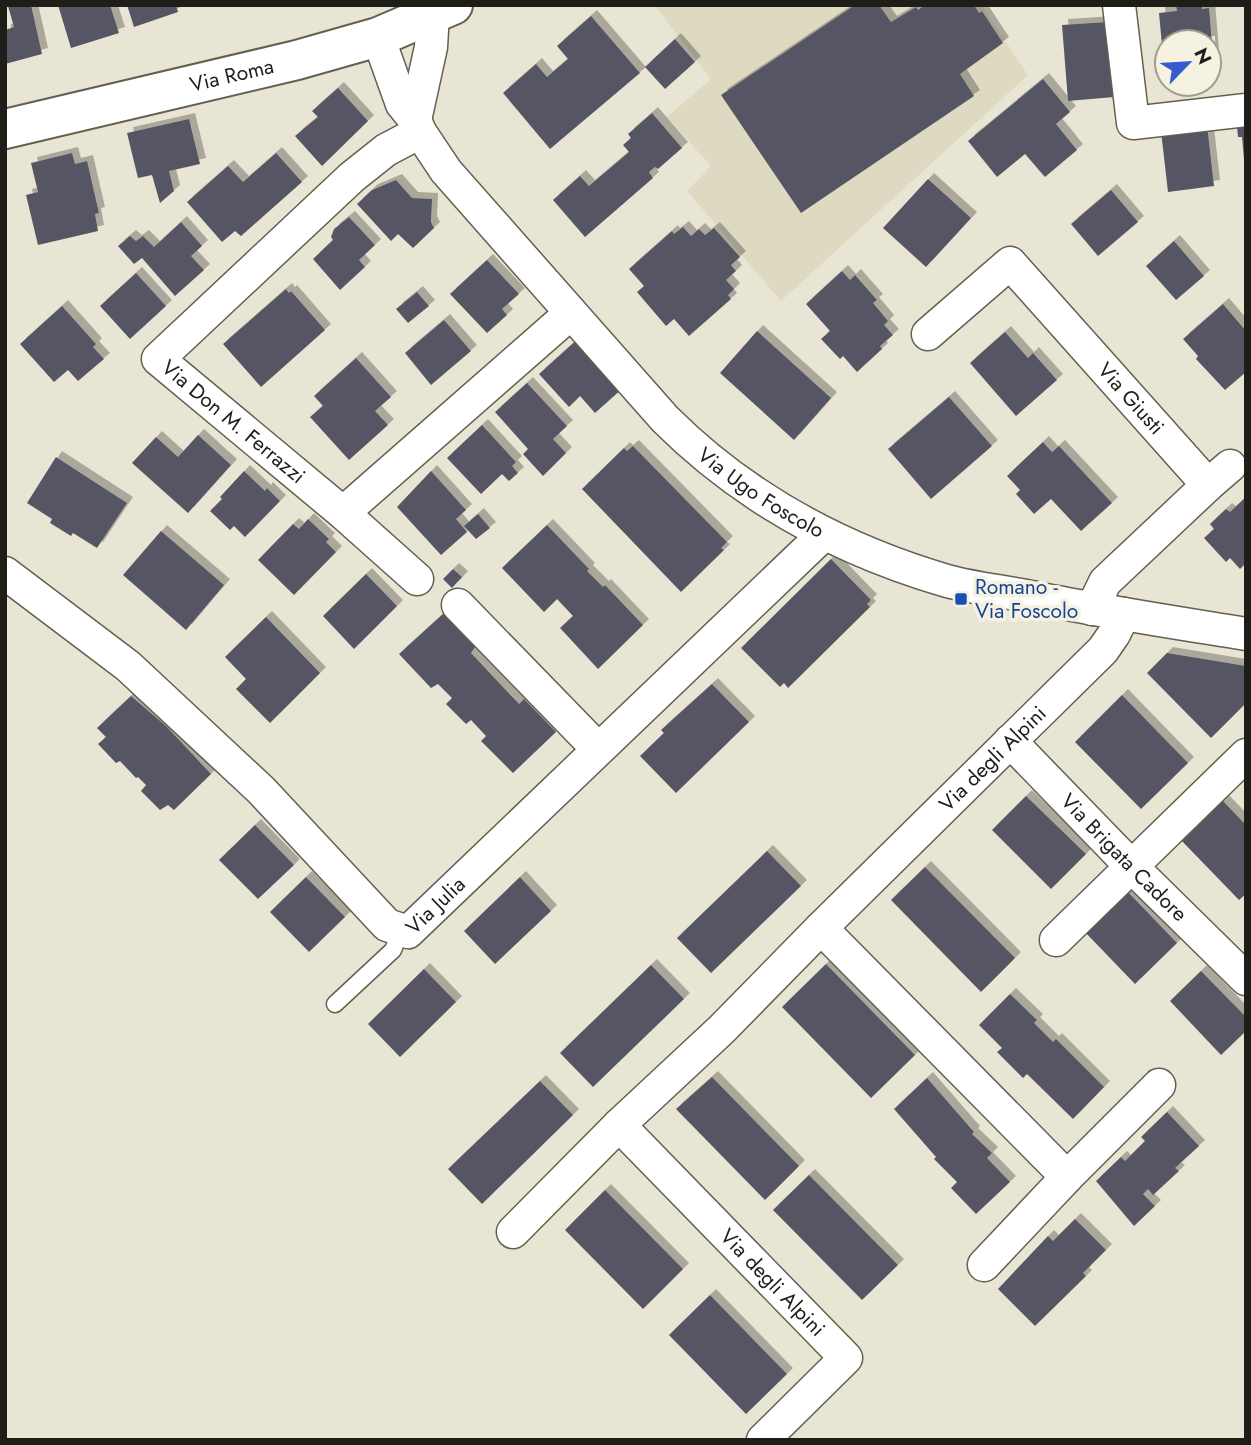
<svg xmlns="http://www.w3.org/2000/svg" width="1251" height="1445" font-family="Jost,sans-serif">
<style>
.built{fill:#ded9c1}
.building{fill:#575563;filter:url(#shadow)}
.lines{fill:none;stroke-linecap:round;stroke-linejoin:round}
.service-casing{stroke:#635f51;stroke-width:19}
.minor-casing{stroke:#635f51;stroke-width:35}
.secondary-casing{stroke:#635f51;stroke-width:42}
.service{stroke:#fff;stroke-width:16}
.minor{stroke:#fff;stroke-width:32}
.secondary{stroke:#fff;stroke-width:38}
.transit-dot{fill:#1a4fb4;stroke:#f6f2e2;stroke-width:2.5}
.labels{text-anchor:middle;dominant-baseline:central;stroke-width:7;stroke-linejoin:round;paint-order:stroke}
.street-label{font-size:21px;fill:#1f1d17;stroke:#f6f2e2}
.transit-label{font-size:21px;fill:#164399;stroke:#f6f2e2;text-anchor:start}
</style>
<defs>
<filter id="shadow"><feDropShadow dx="6" dy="-6" stdDeviation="0" flood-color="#0004"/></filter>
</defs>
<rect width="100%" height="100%" fill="#e9e5d4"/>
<path class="built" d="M654,5H981L1028,75L781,301L687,191L711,166L667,117L711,79Z"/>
<path class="building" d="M31,5L42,54L5,64V30L14,27L8,6Z
M58,5H110L119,33L71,48Z
M127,5H176L178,12L134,27Z
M855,5H879L891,22L916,7L918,10L925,5H974L979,13L982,11L1003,43L960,74L974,96L801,213L721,95Z
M1176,5H1202V9L1209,8L1213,56L1209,57V42H1167V56H1163L1159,13L1177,11Z
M591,16L640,73L550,149L503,93L536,64L547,77L568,59L557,46Z
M1108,22L1114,97L1068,101L1062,25Z
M675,39L695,62L665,89L645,67Z
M1043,79L1070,112L1056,124L1077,150L1045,177L1025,154L997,177L968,141Z
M338,88L368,121L322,166L295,136L318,117L312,111Z
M652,113L682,148L658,169L655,167L649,172L653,178L585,237L553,200L580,176L589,186L629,152L623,145L631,138L628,134Z
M189,119L200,164L169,171L174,191L160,203L152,175L138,178L127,133Z
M1246,120V159H1244L1242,137H1238L1237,126Z
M1207,125L1214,186L1168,192L1161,131Z
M72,153L75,164L87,161L99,213L95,214L98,231L38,245L26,195L38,192L31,163Z
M276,153L302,182L241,236L235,231L222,242L187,202L228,166L243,182Z
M928,179L971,218L926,267L883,228Z
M396,180L412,198L432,199L431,222L434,228L413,248L398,234L391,241L357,204L372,190Z
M1111,190L1138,222L1098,256L1071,224Z
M349,217L375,245L359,260L365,267L340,290L313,259L333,240L331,237L334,229Z
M181,222L202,246L191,256L204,270L175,296L142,258L134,264L118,246L130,236L136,241L143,236L154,247Z
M683,227L691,236L699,229L705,235L714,228L740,257L731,265L736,271L726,280L734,289L728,295L731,299L689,336L674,319L666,326L637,292L644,286L629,269L672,231L674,234Z
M1174,241L1204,276L1176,300L1146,266Z
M487,260L519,294L502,309L507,315L487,333L450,294Z
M842,271L850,280L855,275L877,300L873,303L888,321L884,325L893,335L880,346L882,349L857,372L843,356L840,359L821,339L830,331L806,304Z
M136,273L166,306L130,339L100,306Z
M286,289L289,293L291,291L325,330L261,387L223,344Z
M417,292L429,306L408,323L396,309Z
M1223,304L1246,331V372L1225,390L1196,359L1198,356L1183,339Z
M62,306L96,344L93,347L104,359L78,381L68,370L54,382L20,344Z
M444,320L471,351L431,385L405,353Z
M757,331L831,398L794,440L720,373Z
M1005,332L1028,358L1033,353L1057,380L1016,416L970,363Z
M579,338L623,388L595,413L580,396L569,407L539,374Z
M356,358L391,397L375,411L388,425L349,460L310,417L323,406L314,396Z
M527,383L567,426L553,439L566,453L543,476L523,454L528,449L495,412Z
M949,397L992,446L931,499L888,449Z
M482,425L516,462L512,466L518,473L509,481L502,474L481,494L447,458Z
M198,435L231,465L188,513L132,463L156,437L178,457Z
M1043,442L1052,452L1059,446L1112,503L1081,531L1051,499L1034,514L1016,494L1020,490L1007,476Z
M633,446L727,542L721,548L724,550L681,592L582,489L624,448L627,451Z
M56,457L127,503L97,548L73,533L71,536L50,523L52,519L27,503Z
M244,471L265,491L267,488L280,501L245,537L234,526L230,530L210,511L222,499L220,497Z
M431,471L466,510L456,519L467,532L441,555L397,507Z
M1246,497V563L1240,569L1230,558L1226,562L1204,538L1214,529L1210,524L1226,509L1230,512Z
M478,514L490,528L476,539L464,526Z
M308,519L329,539L326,542L336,552L294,595L258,560L293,524L299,529Z
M547,525L589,569L587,571L603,587L605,585L643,625L598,669L560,628L573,616L557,599L544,612L502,568Z
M161,531L224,585L186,630L123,575Z
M831,559L871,600L867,604L870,607L788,688L784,683L780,687L741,648Z
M453,569L462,577L452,588L443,579Z
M366,574L397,606L354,649L323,616Z
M443,614L475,647L471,653L519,704L524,699L556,732L513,773L481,741L486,736L471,720L466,724L446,704L452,698L438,684L431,688L399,654Z
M266,617L320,673L270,723L236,689L246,679L225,657Z
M1167,653L1246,666V703L1211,738L1147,673Z
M712,684L749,722L676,793L640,756L664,733L661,730Z
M1122,695L1188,763L1141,809L1075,742Z
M131,696L166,726L211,774L174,810L168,805L160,810L141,791L146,785L138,777L136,778L120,761L116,763L98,744L106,737L97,728Z
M1026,796L1086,854L1051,889L992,830Z
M1221,799L1246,825V894L1239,900L1180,839Z
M255,825L294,865L258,899L219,860Z
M767,851L801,886L711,973L677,938Z
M925,867L1015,958L981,992L891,900Z
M306,877L345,917L309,952L270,912Z
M520,877L551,911L495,964L464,931Z
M1126,890L1177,943L1135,984L1084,931Z
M826,964L915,1055L871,1098L782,1007Z
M651,965L684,999L593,1087L560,1053Z
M424,969L456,1002L400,1057L368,1024Z
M1201,971L1246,1017V1031L1221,1055L1170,1001Z
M1010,994L1037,1020L1034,1023L1053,1042L1056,1039L1104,1087L1073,1119L1027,1074L1023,1078L997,1052L1002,1048L979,1025Z
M712,1077L799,1166L765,1200L676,1109Z
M927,1078L974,1132L972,1134L992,1153L987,1158L1010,1182L976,1214L951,1188L957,1182L934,1159L936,1157L894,1109Z
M540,1081L573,1115L482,1204L448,1169Z
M1167,1112L1199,1146L1175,1168L1179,1171L1153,1195L1148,1189L1143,1194L1155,1206L1134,1226L1096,1181L1121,1157L1125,1161L1145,1141L1141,1137Z
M809,1175L898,1265L862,1300L773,1210Z
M605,1190L683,1269L643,1309L565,1230Z
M1075,1219L1106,1250L1083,1273L1086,1276L1035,1326L998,1289L1048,1236L1053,1241Z
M710,1295L787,1374L746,1414L669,1335Z"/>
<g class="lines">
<defs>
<path id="service" d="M335,1004L393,950L401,930"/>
<g id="minor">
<path d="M1119,5L1133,123L1246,110"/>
<path id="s1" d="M378,37L402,104L415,120L420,132L446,171L665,419C743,497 841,550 947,581C973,588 1000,591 1026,596C1099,611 1172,622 1246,634"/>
<path d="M415,120L431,47L433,13"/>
<path id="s2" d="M420,132L386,150L352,177L158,359L343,513L571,313"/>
<path id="s3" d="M928,334L1010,263L1208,485L1105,582L1092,609"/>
<path d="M1208,485L1230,466"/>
<path d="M343,513L417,579"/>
<path id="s4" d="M5,573L128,666L261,790L387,925L408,932L824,534"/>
<path d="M458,605L598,749"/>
<path id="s5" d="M1010,741L1132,867L1246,979"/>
<path d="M821,928L1067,1177L984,1265"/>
<path d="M1056,940L1246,755"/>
<path id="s6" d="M619,1125L846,1358L763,1440"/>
<path d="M1067,1177L1159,1085"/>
<path id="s7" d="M513,1232L619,1125L722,1029L821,928L1103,650L1114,634L1124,614"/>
</g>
<g id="secondary">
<path id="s8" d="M5,129L297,60L378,37L453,5"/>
</g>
</defs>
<use href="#service" class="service-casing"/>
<use href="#minor" class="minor-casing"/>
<use href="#secondary" class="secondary-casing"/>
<use href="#service" class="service"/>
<use href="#minor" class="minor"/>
<use href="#secondary" class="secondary"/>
</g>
<rect class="transit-dot" x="954" y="592" width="14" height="14" rx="3.5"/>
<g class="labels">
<g class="street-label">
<text stroke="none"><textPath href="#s8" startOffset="233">Via Roma</textPath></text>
<text stroke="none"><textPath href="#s3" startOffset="290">Via Giusti</textPath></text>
<text stroke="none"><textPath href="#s2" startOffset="446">Via Don M. Ferrazzi</textPath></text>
<text stroke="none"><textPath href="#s1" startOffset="604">Via Ugo Foscolo</textPath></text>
<text stroke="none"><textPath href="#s7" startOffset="674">Via degli Alpini</textPath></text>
<text stroke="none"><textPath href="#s5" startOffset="163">Via Brigata Cadore</textPath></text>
<text stroke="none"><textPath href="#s4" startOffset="581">Via Julia</textPath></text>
<text stroke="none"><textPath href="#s6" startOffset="220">Via degli Alpini</textPath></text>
</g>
<g class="transit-label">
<text x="975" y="587">Romano -<tspan x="975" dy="24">Via Foscolo</tspan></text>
</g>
</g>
<rect width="1251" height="1445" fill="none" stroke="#1f1d17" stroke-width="14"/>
<g transform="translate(1188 63) rotate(65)"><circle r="33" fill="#f6f2e2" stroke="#a09d91" stroke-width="2"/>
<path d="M0-5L12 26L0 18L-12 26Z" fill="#355bcc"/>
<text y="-10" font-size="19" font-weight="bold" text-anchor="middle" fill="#1f1d17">N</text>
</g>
</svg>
